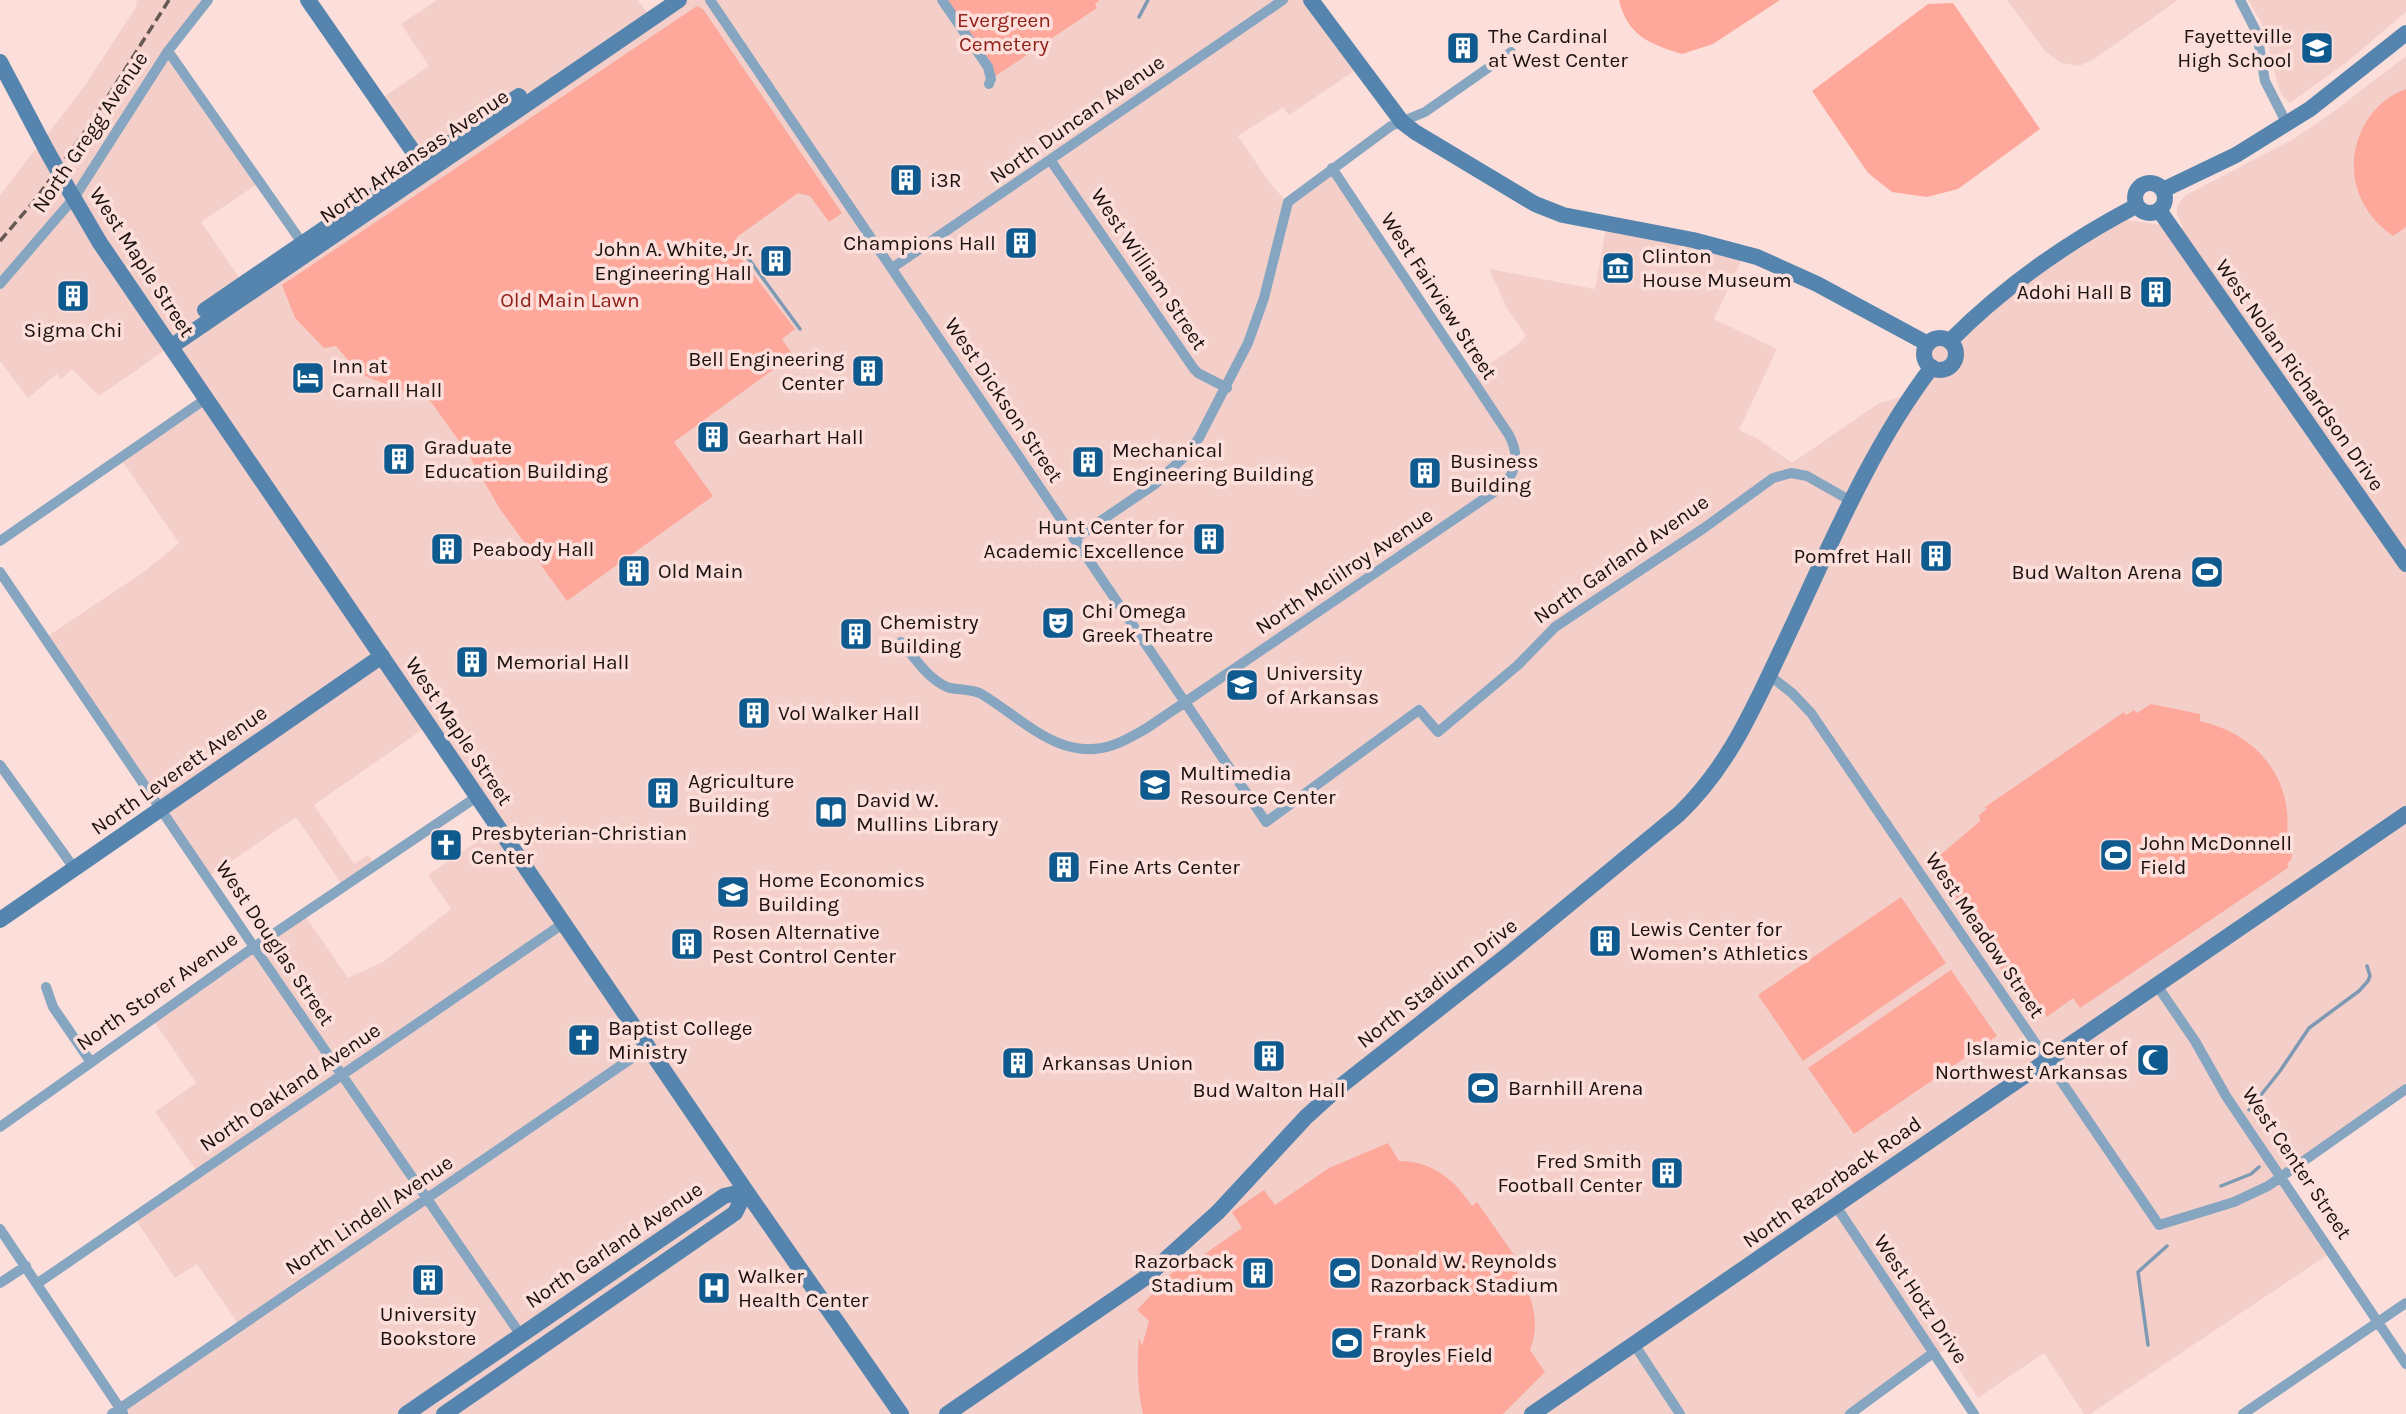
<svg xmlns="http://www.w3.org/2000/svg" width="2406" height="1414" font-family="Karla,sans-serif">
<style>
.built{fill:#f4cfc9}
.green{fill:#fda89b}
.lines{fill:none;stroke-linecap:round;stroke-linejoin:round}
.stream{stroke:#7d99b4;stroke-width:3.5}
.street{stroke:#86a5c1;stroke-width:10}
.secondary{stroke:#5585ae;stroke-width:16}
.rail{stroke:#685855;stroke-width:3.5;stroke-dasharray:10 5;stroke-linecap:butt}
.secondary-bridge{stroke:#5585ae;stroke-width:16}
.labels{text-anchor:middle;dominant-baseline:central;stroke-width:7;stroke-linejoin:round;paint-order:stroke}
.park-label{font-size:21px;fill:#92211a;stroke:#fcdfda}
.poi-label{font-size:21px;fill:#1b1110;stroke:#fcdfda;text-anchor:start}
.street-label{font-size:21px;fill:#1b1110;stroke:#fcdfda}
</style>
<rect width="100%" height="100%" fill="#fcdfda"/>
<path class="built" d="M137,0H208L168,51L260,182L201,222L243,283L421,163L378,101L429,66L401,24L437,0H638L648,14L668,0H942L1097,7L1095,4L1100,0H1311L1360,67L1289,115L1283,107L1238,136L1270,183L1287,202L1332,168L1470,377L1516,346L1526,336L1507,308L1489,269L1595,289L1607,223L1745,253L1714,319L1777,349L1739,430L1758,439L1792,463L1879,403L1910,395L1928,363L1925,350L1933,340L1943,338L2113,218L2183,228L2177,214V207L2184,196L2292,140L2333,112L2406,56V1089L2280,1177L2332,1252L2090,1414H2084L2044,1353L1978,1398L1946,1349L1850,1414H123L120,1409L239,1325L197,1264L175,1278L134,1217L198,1173L155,1112L196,1083L152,1018L303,913L348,978L383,962L451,909L428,875L498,827L429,725L314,805L354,864L368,855L375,865L343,886L296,817L207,878L45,638L145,571L179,543L120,458L207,399L171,346L99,396L72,369L61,379L57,374L28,398L0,361V195L84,87L136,7Z
M2007,0H2178L2094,59L2079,66L2061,63L2045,51Z
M2248,0H2406V12L2347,62L2290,103L2282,95L2278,86L2267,39L2261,22Z"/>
<path class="green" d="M942,0H1100L1095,4L1097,8L991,79Z
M1619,0H1780L1713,44L1682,54C1649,44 1627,35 1619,0Z
M1953,3L2040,129L1958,189L1927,197L1892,192L1868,173L1812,91L1928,4Z
M697,6L703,9L842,213L829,222L810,196L798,193L737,237L735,250L795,329L782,339L793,355L674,442L713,496L567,601L500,509L467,452L431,402L360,374L336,346L324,348L295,318L282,285Z
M2406,89V227L2393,236C2382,228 2373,220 2366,208C2339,165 2359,106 2406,89Z
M2151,704L2200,714V721C2261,735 2298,784 2285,847L2293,850L2291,860L2287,864L2289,867L2080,1008L2073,998L2047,1017L2025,984L2015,990L1982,940L1991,933L1968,899L1957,905L1930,864L1980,821L1979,815L1987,809L1985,807L2124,712L2126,715L2134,710L2137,713Z
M1901,897L1946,963L1803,1061L1758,995Z
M1951,970L1997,1036L1854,1134L1808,1068Z
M1388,1143L1399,1161C1432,1161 1454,1179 1472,1206L1477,1202L1519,1262L1513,1266C1531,1292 1542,1320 1530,1350L1545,1372L1503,1414H1143C1137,1387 1137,1364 1139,1337L1142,1346L1149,1321L1137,1310L1184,1260L1189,1265L1242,1228L1232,1212L1264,1190L1275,1205L1329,1168Z"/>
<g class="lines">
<path class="stream" d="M1139,17L1148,0
M737,243L800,329
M2249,1110L2280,1071L2309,1028L2359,991L2368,981L2370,976L2367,966
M2221,1186L2251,1174L2259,1167
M2148,1345L2138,1272L2167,1246"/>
<path class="street" d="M710,0L1266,822L1419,710L1438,732L1518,665L1555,627L1704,528L1773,478L1791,473L1807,476L1851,501
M942,0L988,67L991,79L989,84
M2240,0L2257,33L2265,81L2287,124
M168,51L305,247
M1051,161L1194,369L1198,373L1227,388
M892,268L1283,0
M0,284L74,198L168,51L208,0
M1074,539L1155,484L1183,458L1199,438L1248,343L1264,298L1288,202L1391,126L1425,112L1511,52
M0,541L207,398
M0,572L254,947L520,1334
M901,642C914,657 928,679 947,687C958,691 973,688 983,695C1023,719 1061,763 1113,745C1125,741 1136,734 1147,728L1503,486C1518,470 1519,454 1509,435L1332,168
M1769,675L1792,693L1811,713L2159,1225L2234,1202L2268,1186L2406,1089
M0,765L74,868
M2156,984L2195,1041L2226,1096L2406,1364
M46,987L53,1007L90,1061
M0,1127L254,947L478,796
M1836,1206L1974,1414
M0,1229L123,1413
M0,1283L26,1266
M38,1283L564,923
M1634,1344L1680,1414
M112,1414L648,1047
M1850,1414L1933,1353
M2243,1414L2406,1303"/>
<path class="secondary" d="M308,0L426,170
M1311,0L1402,122L1415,132L1535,204L1563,215L1693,240L1757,257L1817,284L1928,344
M0,62L47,151
M2135 198a15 15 0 1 1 30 0a15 15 0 1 1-30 0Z
M66,185L100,243L746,1191L901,1414
M2163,190L2236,155L2310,109L2406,33
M2159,210L2406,564
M205,310L519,96
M1924 354a16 16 0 1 1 32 0a16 16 0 1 1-32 0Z
M1950,341C2004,287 2069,241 2136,206
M172,346L679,0
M0,920L382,656
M406,1414L724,1196L746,1191
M444,1414L735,1213L746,1191
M947,1414L1145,1278L1218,1212L1306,1117L1337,1089L1510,953L1679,814C1729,766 1753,709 1782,648C1826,555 1869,449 1932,367
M1532,1414L2406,814"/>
<path class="rail" d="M0,241L35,200L91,123L169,0"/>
<path class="secondary-bridge" d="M47,151L66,185"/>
</g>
<defs>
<symbol id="building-square" viewBox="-11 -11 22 22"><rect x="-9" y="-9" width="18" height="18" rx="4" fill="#0f5a8e" stroke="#fcdfda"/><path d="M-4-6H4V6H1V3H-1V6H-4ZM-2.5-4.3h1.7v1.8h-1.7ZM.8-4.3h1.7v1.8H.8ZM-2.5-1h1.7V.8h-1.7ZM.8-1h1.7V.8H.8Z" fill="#fff"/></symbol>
<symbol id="school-square" viewBox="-11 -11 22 22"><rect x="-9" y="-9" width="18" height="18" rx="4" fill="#0f5a8e" stroke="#fcdfda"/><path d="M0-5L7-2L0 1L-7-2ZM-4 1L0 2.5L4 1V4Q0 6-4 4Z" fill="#fff"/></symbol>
<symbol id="museum-square" viewBox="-11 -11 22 22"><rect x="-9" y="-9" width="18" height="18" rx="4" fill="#0f5a8e" stroke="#fcdfda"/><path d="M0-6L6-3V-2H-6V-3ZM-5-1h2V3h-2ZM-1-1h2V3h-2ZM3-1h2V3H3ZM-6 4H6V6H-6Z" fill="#fff"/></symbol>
<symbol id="hotel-square" viewBox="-11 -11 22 22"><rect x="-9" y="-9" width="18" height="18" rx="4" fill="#0f5a8e" stroke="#fcdfda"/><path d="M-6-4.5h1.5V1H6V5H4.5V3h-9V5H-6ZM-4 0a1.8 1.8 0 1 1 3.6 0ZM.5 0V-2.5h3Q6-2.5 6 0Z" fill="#fff"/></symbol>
<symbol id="stadium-square" viewBox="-11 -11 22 22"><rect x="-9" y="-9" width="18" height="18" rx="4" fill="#0f5a8e" stroke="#fcdfda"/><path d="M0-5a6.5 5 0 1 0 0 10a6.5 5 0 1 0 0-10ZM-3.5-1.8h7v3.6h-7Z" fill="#fff"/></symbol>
<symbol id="theatre-square" viewBox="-11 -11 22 22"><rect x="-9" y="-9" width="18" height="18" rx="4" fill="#0f5a8e" stroke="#fcdfda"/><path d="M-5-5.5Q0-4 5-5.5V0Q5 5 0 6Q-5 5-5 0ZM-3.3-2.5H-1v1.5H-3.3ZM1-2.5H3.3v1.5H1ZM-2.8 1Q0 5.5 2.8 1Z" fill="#fff"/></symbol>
<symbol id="university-square" viewBox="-11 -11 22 22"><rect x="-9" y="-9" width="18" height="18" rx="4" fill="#0f5a8e" stroke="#fcdfda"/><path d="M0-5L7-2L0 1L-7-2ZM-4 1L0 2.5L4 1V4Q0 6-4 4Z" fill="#fff"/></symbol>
<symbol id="library-square" viewBox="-11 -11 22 22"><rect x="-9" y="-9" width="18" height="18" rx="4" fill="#0f5a8e" stroke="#fcdfda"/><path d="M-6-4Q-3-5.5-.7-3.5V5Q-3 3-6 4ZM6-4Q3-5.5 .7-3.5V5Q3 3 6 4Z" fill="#fff"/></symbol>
<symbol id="church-square" viewBox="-11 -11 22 22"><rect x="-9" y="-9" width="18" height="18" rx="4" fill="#0f5a8e" stroke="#fcdfda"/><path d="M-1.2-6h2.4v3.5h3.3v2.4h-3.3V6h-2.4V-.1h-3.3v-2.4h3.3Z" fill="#fff"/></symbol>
<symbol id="mosque-square" viewBox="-11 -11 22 22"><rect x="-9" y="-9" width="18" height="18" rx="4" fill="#0f5a8e" stroke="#fcdfda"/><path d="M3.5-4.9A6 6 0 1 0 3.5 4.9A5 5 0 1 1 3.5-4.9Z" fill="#fff"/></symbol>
<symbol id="hospital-square" viewBox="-11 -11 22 22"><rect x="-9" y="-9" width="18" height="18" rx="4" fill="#0f5a8e" stroke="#fcdfda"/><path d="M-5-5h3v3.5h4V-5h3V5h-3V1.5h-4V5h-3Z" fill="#fff"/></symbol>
</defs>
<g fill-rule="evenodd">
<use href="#building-square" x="1444" y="29" width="38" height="38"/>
<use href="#school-square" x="2298" y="29" width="38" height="38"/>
<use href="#building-square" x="887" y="161" width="38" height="38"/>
<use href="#building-square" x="1002" y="224" width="38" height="38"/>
<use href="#building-square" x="757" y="242" width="38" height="38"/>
<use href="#museum-square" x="1599" y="249" width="38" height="38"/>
<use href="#building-square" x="2137" y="273" width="38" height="38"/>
<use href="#building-square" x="54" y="277" width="38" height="38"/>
<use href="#building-square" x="849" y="352" width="38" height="38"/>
<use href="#hotel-square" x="289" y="359" width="38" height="38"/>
<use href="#building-square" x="694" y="418" width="38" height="38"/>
<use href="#building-square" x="380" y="440" width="38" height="38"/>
<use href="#building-square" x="1069" y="443" width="38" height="38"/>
<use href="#building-square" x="1406" y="454" width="38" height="38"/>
<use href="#building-square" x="1190" y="520" width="38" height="38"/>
<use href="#building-square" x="428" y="530" width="38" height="38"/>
<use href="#building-square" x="1917" y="537" width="38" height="38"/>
<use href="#building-square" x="615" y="552" width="38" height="38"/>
<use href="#stadium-square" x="2188" y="553" width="38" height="38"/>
<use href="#theatre-square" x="1039" y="604" width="38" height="38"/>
<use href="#building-square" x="837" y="615" width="38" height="38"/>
<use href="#building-square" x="453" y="643" width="38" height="38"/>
<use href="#university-square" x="1223" y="666" width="38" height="38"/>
<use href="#building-square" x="735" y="694" width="38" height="38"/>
<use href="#university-square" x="1136" y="766" width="38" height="38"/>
<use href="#building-square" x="644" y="774" width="38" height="38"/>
<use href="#library-square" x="812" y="793" width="38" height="38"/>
<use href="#church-square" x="427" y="826" width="38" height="38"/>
<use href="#stadium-square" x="2097" y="836" width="38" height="38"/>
<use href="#building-square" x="1045" y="848" width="38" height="38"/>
<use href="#university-square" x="714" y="873" width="38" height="38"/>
<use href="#building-square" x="1586" y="922" width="38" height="38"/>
<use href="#building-square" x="668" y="925" width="38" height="38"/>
<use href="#church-square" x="565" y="1021" width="38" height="38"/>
<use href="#building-square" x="1250" y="1037" width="38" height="38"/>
<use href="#mosque-square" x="2134" y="1041" width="38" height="38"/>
<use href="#building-square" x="999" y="1044" width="38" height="38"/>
<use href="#stadium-square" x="1464" y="1069" width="38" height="38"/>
<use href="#building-square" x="1648" y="1154" width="38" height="38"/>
<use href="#building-square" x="1239" y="1254" width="38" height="38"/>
<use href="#stadium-square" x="1326" y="1254" width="38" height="38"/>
<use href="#building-square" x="409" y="1261" width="38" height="38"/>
<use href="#hospital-square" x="695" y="1269" width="38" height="38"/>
<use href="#stadium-square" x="1328" y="1324" width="38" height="38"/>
</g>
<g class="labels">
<g class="park-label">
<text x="1004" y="20">Evergreen<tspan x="1004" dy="24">Cemetery</tspan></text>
<text x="570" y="300">Old Main Lawn</text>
</g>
<g class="poi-label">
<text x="1488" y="36">The Cardinal<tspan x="1488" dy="24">at West Center</tspan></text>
<text x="2292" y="36" text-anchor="end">Fayetteville<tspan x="2292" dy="24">High School</tspan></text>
<text x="930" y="180">i3R</text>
<text x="996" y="243" text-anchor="end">Champions Hall</text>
<text x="752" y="249" text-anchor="end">John A. White, Jr.<tspan x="752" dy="24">Engineering Hall</tspan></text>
<text x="1642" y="256">Clinton<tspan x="1642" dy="24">House Museum</tspan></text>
<text x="2132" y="292" text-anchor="end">Adohi Hall B</text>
<text x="73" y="330" text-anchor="middle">Sigma Chi</text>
<text x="844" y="359" text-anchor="end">Bell Engineering<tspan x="844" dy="24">Center</tspan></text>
<text x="332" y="366">Inn at<tspan x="332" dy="24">Carnall Hall</tspan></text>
<text x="738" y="437">Gearhart Hall</text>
<text x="424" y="447">Graduate<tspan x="424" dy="24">Education Building</tspan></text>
<text x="1112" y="450">Mechanical<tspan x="1112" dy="24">Engineering Building</tspan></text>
<text x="1450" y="461">Business<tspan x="1450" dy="24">Building</tspan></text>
<text x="1184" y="527" text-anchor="end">Hunt Center for<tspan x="1184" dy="24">Academic Excellence</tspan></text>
<text x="472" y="549">Peabody Hall</text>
<text x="1912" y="556" text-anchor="end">Pomfret Hall</text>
<text x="658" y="571">Old Main</text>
<text x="2182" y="572" text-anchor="end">Bud Walton Arena</text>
<text x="1082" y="611">Chi Omega<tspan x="1082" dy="24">Greek Theatre</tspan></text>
<text x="880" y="622">Chemistry<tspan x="880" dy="24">Building</tspan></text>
<text x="496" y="662">Memorial Hall</text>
<text x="1266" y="673">University<tspan x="1266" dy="24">of Arkansas</tspan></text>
<text x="778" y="713">Vol Walker Hall</text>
<text x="1180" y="773">Multimedia<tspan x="1180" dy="24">Resource Center</tspan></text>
<text x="688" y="781">Agriculture<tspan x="688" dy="24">Building</tspan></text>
<text x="856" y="800">David W.<tspan x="856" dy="24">Mullins Library</tspan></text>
<text x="471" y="833">Presbyterian-Christian<tspan x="471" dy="24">Center</tspan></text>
<text x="2140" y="843">John McDonnell<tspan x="2140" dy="24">Field</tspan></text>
<text x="1088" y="867">Fine Arts Center</text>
<text x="758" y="880">Home Economics<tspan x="758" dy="24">Building</tspan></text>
<text x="1630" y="929">Lewis Center for<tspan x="1630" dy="24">Women’s Athletics</tspan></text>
<text x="712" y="932">Rosen Alternative<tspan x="712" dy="24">Pest Control Center</tspan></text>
<text x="608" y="1028">Baptist College<tspan x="608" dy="24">Ministry</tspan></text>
<text x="2128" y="1048" text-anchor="end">Islamic Center of<tspan x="2128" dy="24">Northwest Arkansas</tspan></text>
<text x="1042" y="1063">Arkansas Union</text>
<text x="1508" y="1088">Barnhill Arena</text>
<text x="1269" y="1090" text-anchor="middle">Bud Walton Hall</text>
<text x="1642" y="1161" text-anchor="end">Fred Smith<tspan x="1642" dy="24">Football Center</tspan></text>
<text x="1234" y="1261" text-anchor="end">Razorback<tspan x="1234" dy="24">Stadium</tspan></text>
<text x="1370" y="1261">Donald W. Reynolds<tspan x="1370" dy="24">Razorback Stadium</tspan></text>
<text x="738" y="1276">Walker<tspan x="738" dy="24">Health Center</tspan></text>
<text x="428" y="1314" text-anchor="middle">University<tspan x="428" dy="24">Bookstore</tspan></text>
<text x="1372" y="1331">Frank<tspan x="1372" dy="24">Broyles Field</tspan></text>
</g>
<g class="street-label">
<text transform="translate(1077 119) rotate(-35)">North Duncan Avenue</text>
<text transform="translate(90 132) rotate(-56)">North Gregg Avenue</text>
<text transform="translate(414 156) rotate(-34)">North Arkansas Avenue</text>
<text transform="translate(142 262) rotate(57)">West Maple Street</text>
<text transform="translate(1149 269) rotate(56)">West William Street</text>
<text transform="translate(1439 296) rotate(57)">West Fairview Street</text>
<text transform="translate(2300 375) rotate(55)">West Nolan Richardson Drive</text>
<text transform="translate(1004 400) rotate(56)">West Dickson Street</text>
<text transform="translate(1621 559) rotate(-35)">North Garland Avenue</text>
<text transform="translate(1344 571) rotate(-34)">North McIilroy Avenue</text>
<text transform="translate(459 731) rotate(56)">West Maple Street</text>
<text transform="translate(179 770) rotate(-35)">North Leverett Avenue</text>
<text transform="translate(1985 935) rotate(56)">West Meadow Street</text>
<text transform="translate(275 943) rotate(56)">West Douglas Street</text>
<text transform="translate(1437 983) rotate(-38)">North Stadium Drive</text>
<text transform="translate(157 991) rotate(-35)">North Storer Avenue</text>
<text transform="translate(290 1087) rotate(-34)">North Oakland Avenue</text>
<text transform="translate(2297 1163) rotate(56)">West Center Street</text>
<text transform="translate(1832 1182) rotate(-35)">North Razorback Road</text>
<text transform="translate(369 1215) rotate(-34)">North Lindell Avenue</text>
<text transform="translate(614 1245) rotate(-34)">North Garland Avenue</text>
<text transform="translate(1921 1299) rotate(56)">West Hotz Drive</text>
</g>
</g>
</svg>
